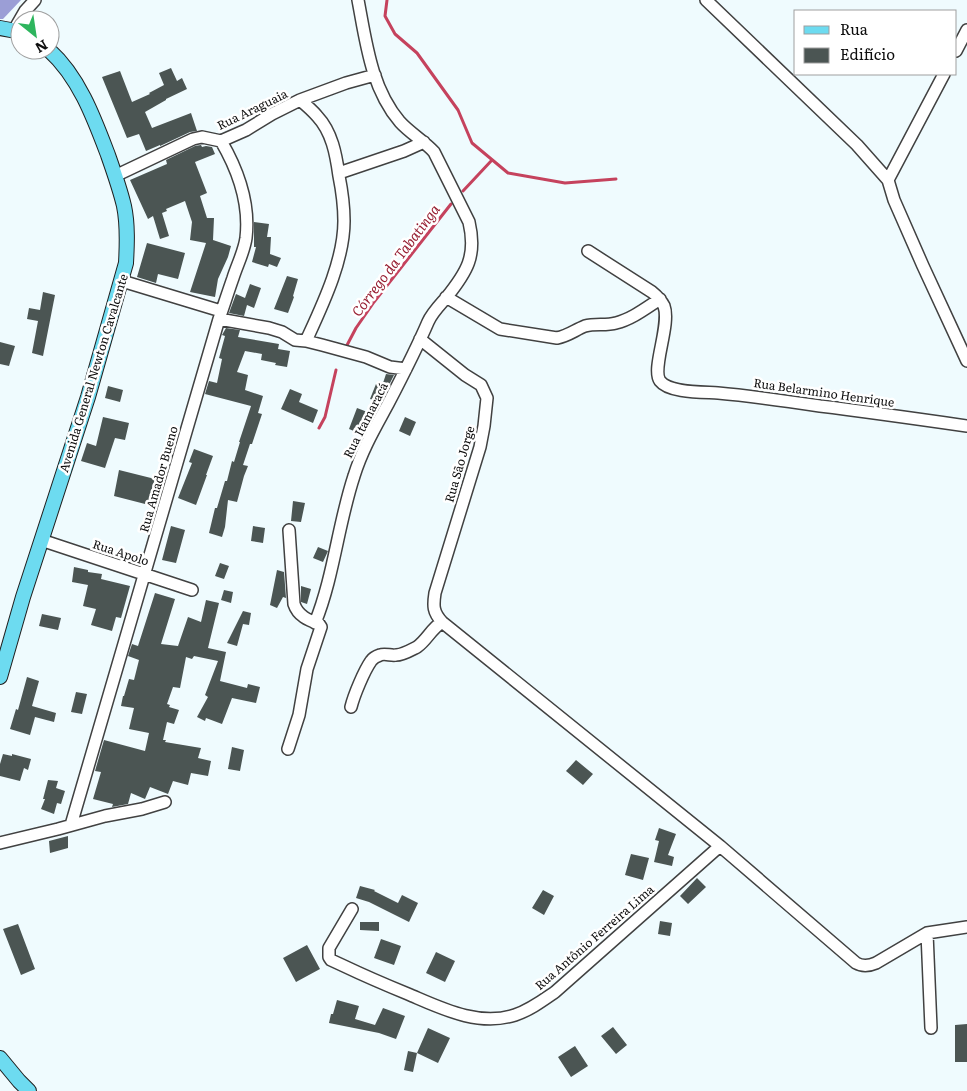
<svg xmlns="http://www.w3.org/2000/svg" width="967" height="1091" font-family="Literata,serif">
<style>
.forest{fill:#9b9ed6}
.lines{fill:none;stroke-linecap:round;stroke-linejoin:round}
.stream{stroke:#c5425d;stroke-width:3}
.building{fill:#4b5553}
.minor-casing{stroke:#414141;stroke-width:14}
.major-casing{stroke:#1f1f1f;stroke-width:16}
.minor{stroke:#fff;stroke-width:11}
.major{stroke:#6ddbf0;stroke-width:14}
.labels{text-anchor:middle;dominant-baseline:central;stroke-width:5;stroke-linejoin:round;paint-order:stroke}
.street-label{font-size:12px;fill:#0e0e0e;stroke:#fff}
.water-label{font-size:14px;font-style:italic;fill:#971f32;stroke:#fff}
</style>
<rect width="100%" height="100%" fill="#effbfe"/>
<path class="forest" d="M0,0H21L3,19H0Z"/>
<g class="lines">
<path class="stream" d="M387,0L385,16L395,34L417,53L458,110L472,143L508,173L565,183L616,179
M463,191L492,160
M345,349L356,328L374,302L451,204
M319,428L325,417L336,370"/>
</g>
<path class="building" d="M171,68L177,81L182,78L187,89L166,99V100L145,112L152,128L191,113L197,131L190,132L160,146V145L146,151L139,134L127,138L102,77L120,71L132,102L150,94L149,93L164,85L159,73Z
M201,145L202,147L206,146L212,147L215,154L195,162L207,193L200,196L207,218H214L213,240L231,246L228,257L218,279L215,297L190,292L206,243L190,240L192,222L185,201L166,209L167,211L162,213L169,236L160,239L153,216L148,219L130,180L167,164L166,160L195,146Z
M254,222L269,224L267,237H271L270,254L281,258L277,267L269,264L268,267L252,262L256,247H254Z
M147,243L185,253L178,279L158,274L156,283L137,277Z
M287,276L298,279L293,296L294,297L288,313L274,309Z
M250,284L261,288L254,308L247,305L244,316L229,313L236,294L245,298Z
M43,292L55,295L43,356L32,353L38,321L27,319L29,308L40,310Z
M226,328L240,330L238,337L279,344L278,349L290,351L287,367L275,365L276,363L261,360L262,354L245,351L237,372L248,375L245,390L263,396L258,413L262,414L252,444H250L243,465L248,466L244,476L237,502L228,500L225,527L222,537L209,533L215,508H217L225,481H227L232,461L234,462L240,442H239L251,406L205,394L209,381L217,383L222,359L219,358L225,336L222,335Z
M0,342L15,346L9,366L0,364Z
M386,374L394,375L389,385L383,383Z
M376,384L387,388L380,402L370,399Z
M108,386L123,390L120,402L105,398Z
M290,389L302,394L299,402L318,410L313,423L281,409Z
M357,408L370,413L361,434L349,429Z
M103,417L129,423L125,440L115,438L105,468L81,461L87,443L96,446Z
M405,417L416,422L410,436L399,431Z
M194,449L213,456L206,475H207L196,505L178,498L192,463L189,462Z
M119,470L155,479L151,492L149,505L114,496Z
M293,501L305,503L301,522L291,521Z
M171,526L185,530L176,563L162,560Z
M253,526L265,528L263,543L251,541Z
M318,547L328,551L323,562L313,558Z
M220,563L229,566L224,579L215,576Z
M74,567L88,570V572L102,574L101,579L130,586L121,618L116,617L112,631L91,625L96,609L83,606L88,585L72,582Z
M277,570L284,572L286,598L283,597L277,608L270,605Z
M301,586L311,589L307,604L301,602Z
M224,590L233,592L231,603L221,600Z
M155,593L175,599L161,644L178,646L188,617L201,622L206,600L219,603L208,648L226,652L220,681L247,688L248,684L260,687L256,703L232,698L222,724L206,718L205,721L197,717L208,697L205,695L218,661L194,656L192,659L186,657L180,688L173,687L167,704L170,705L169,707L179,710L174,724L167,722L163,740H166L165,742L201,748L198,758L211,761L208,776L191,773L188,785L173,781L168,794L150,787L145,799L131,793L128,804L112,807L113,804L93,799L101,772L95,771L104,740L145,751L149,733L129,729L134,708L121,706L123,696H124L129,679L134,680L139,660L128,656L132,644L138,646Z
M243,611L251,613L249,625L243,624L237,646L227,643Z
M42,614L61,618L58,630L39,626Z
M27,677L39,681L32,706L56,713L54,722L35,717L30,735L10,729L16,709L18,710Z
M76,692L87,694L82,714L71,712Z
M232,747L244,750L240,771L228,769Z
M3,754L12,756V754L31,759L28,770L24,768L20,781L0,776V764Z
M576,760L593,774L583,785L566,771Z
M48,780L58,781L56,788L65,791L61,804L57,803L54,814L41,809L45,799H43Z
M659,828L676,834L668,855L674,857L672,866L654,862L659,841L655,840Z
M68,836V848L50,853L49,841Z
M631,854L649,858L643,880L625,875Z
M697,878L706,887L688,904L680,896Z
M360,886L375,890L374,891L398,903L402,895L418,903L409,922L369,902L356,898Z
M543,890L554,896L544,915L532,908Z
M660,921L672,923L670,936L658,934Z
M360,922H379V931L360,930Z
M18,924L35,969L21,975L3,929Z
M381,939L401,946L394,965L374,958Z
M307,945L320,969L296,982L283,958Z
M436,952L455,961L445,982L426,973Z
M337,1000L359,1006L355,1019L375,1025L383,1008L405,1016L396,1039L379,1033L329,1023L331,1014H333Z
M967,1024V1062H955V1025Z
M613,1027L627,1045L616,1054L601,1036Z
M428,1028L450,1038L438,1063L417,1053Z
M575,1046L588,1066L571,1077L558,1057Z
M408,1051L417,1053L413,1072L404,1070Z"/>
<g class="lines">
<defs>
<path id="minor" d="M706,0L857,145L888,180L894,200L923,266L967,361
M14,30L25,11L35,0
M956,51L967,30
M300,100C306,105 312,110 317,116C332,132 336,154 339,176C342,191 344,206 344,221C344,261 322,306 306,341
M339,173L404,151L424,142
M115,176L193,139L202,137L221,141L246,130L272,114L300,100L346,83L375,75
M888,180L944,74
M588,251L652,292C657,296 661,300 664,306C671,325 651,369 660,381C669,393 703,392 718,393C752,396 786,401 820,406C869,412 918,419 967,426
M122,281L221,311
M446,297L500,329L557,338C568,336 575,330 585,326C595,323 606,326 616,323C632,319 646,308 660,299
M219,319L269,328L282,332L295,340L306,341L322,345L366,357L390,367L406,369
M420,339L465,375L481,385L487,398L484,426L480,447L435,593C433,606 433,612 442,622L720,846L856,963C863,967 869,966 876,963L927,933L967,927
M41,540L192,590
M315,623C334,576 338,524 354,476C362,450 375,428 388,404C402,377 416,350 428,322C432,313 439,306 446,298C467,272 477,256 469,222L434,152C424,141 410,133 400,122C371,88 366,42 358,0
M351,707C354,695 364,671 371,661C373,658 377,656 380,655C385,653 391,656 396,655C403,655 411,650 417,647C427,640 431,629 442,622
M288,749L299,715L307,669L321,627L319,624C308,620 298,616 294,604L289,530
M71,825L219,319C224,305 228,292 233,278C237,265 244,252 246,238C250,204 238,170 221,141
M0,843L58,829L105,816L142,809L165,802
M352,909L329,948V957L331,960L344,966C365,976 386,985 408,994C441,1008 478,1027 515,1015C530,1010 542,1001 555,992L720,846
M927,933L931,1028"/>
<path id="major" d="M0,28L16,31L20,33
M0,677L23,597L88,397L126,263C127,245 128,225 124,206C120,189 114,172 108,155C94,118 79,77 49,50
M0,1058L19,1081L29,1091"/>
</defs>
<use href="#minor" class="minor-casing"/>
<use href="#major" class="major-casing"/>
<use href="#minor" class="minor"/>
<use href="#major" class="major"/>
</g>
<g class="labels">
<g class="street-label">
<text transform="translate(252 109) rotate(-26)">Rua Araguaia</text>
<text transform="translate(93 373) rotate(-73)">Avenida General Newton Cavalcante</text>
<text transform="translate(824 392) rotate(8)">Rua Belarmino Henrique</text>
<text transform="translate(365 420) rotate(-63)">Rua Itamaracá</text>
<text transform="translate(459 464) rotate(-74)">Rua São Jorge</text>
<text transform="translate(158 479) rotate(-74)">Rua Amador Bueno</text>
<text transform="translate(121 552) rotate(18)">Rua Apolo</text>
<text transform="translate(594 937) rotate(-41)">Rua Antônio Ferreira Lima</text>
</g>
<g class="water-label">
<text transform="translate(395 260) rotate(-53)">Córrego da Tabatinga</text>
</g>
</g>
<rect x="794" y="10" width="162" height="65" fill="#ffffff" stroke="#9f9f9f"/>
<rect x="804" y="26" width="25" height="8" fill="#6ddbf0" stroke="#9f9f9f"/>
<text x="840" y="35" font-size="15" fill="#0e0e0e">Rua</text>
<rect x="804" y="48" width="25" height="15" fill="#4b5553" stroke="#9f9f9f"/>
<text x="840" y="60" font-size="15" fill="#0e0e0e">Edifício</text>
<g transform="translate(35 35) rotate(150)"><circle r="24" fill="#ffffff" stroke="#9f9f9f"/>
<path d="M0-4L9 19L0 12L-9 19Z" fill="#2eb55e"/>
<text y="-8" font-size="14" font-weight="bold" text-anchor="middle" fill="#0e0e0e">N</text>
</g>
</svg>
